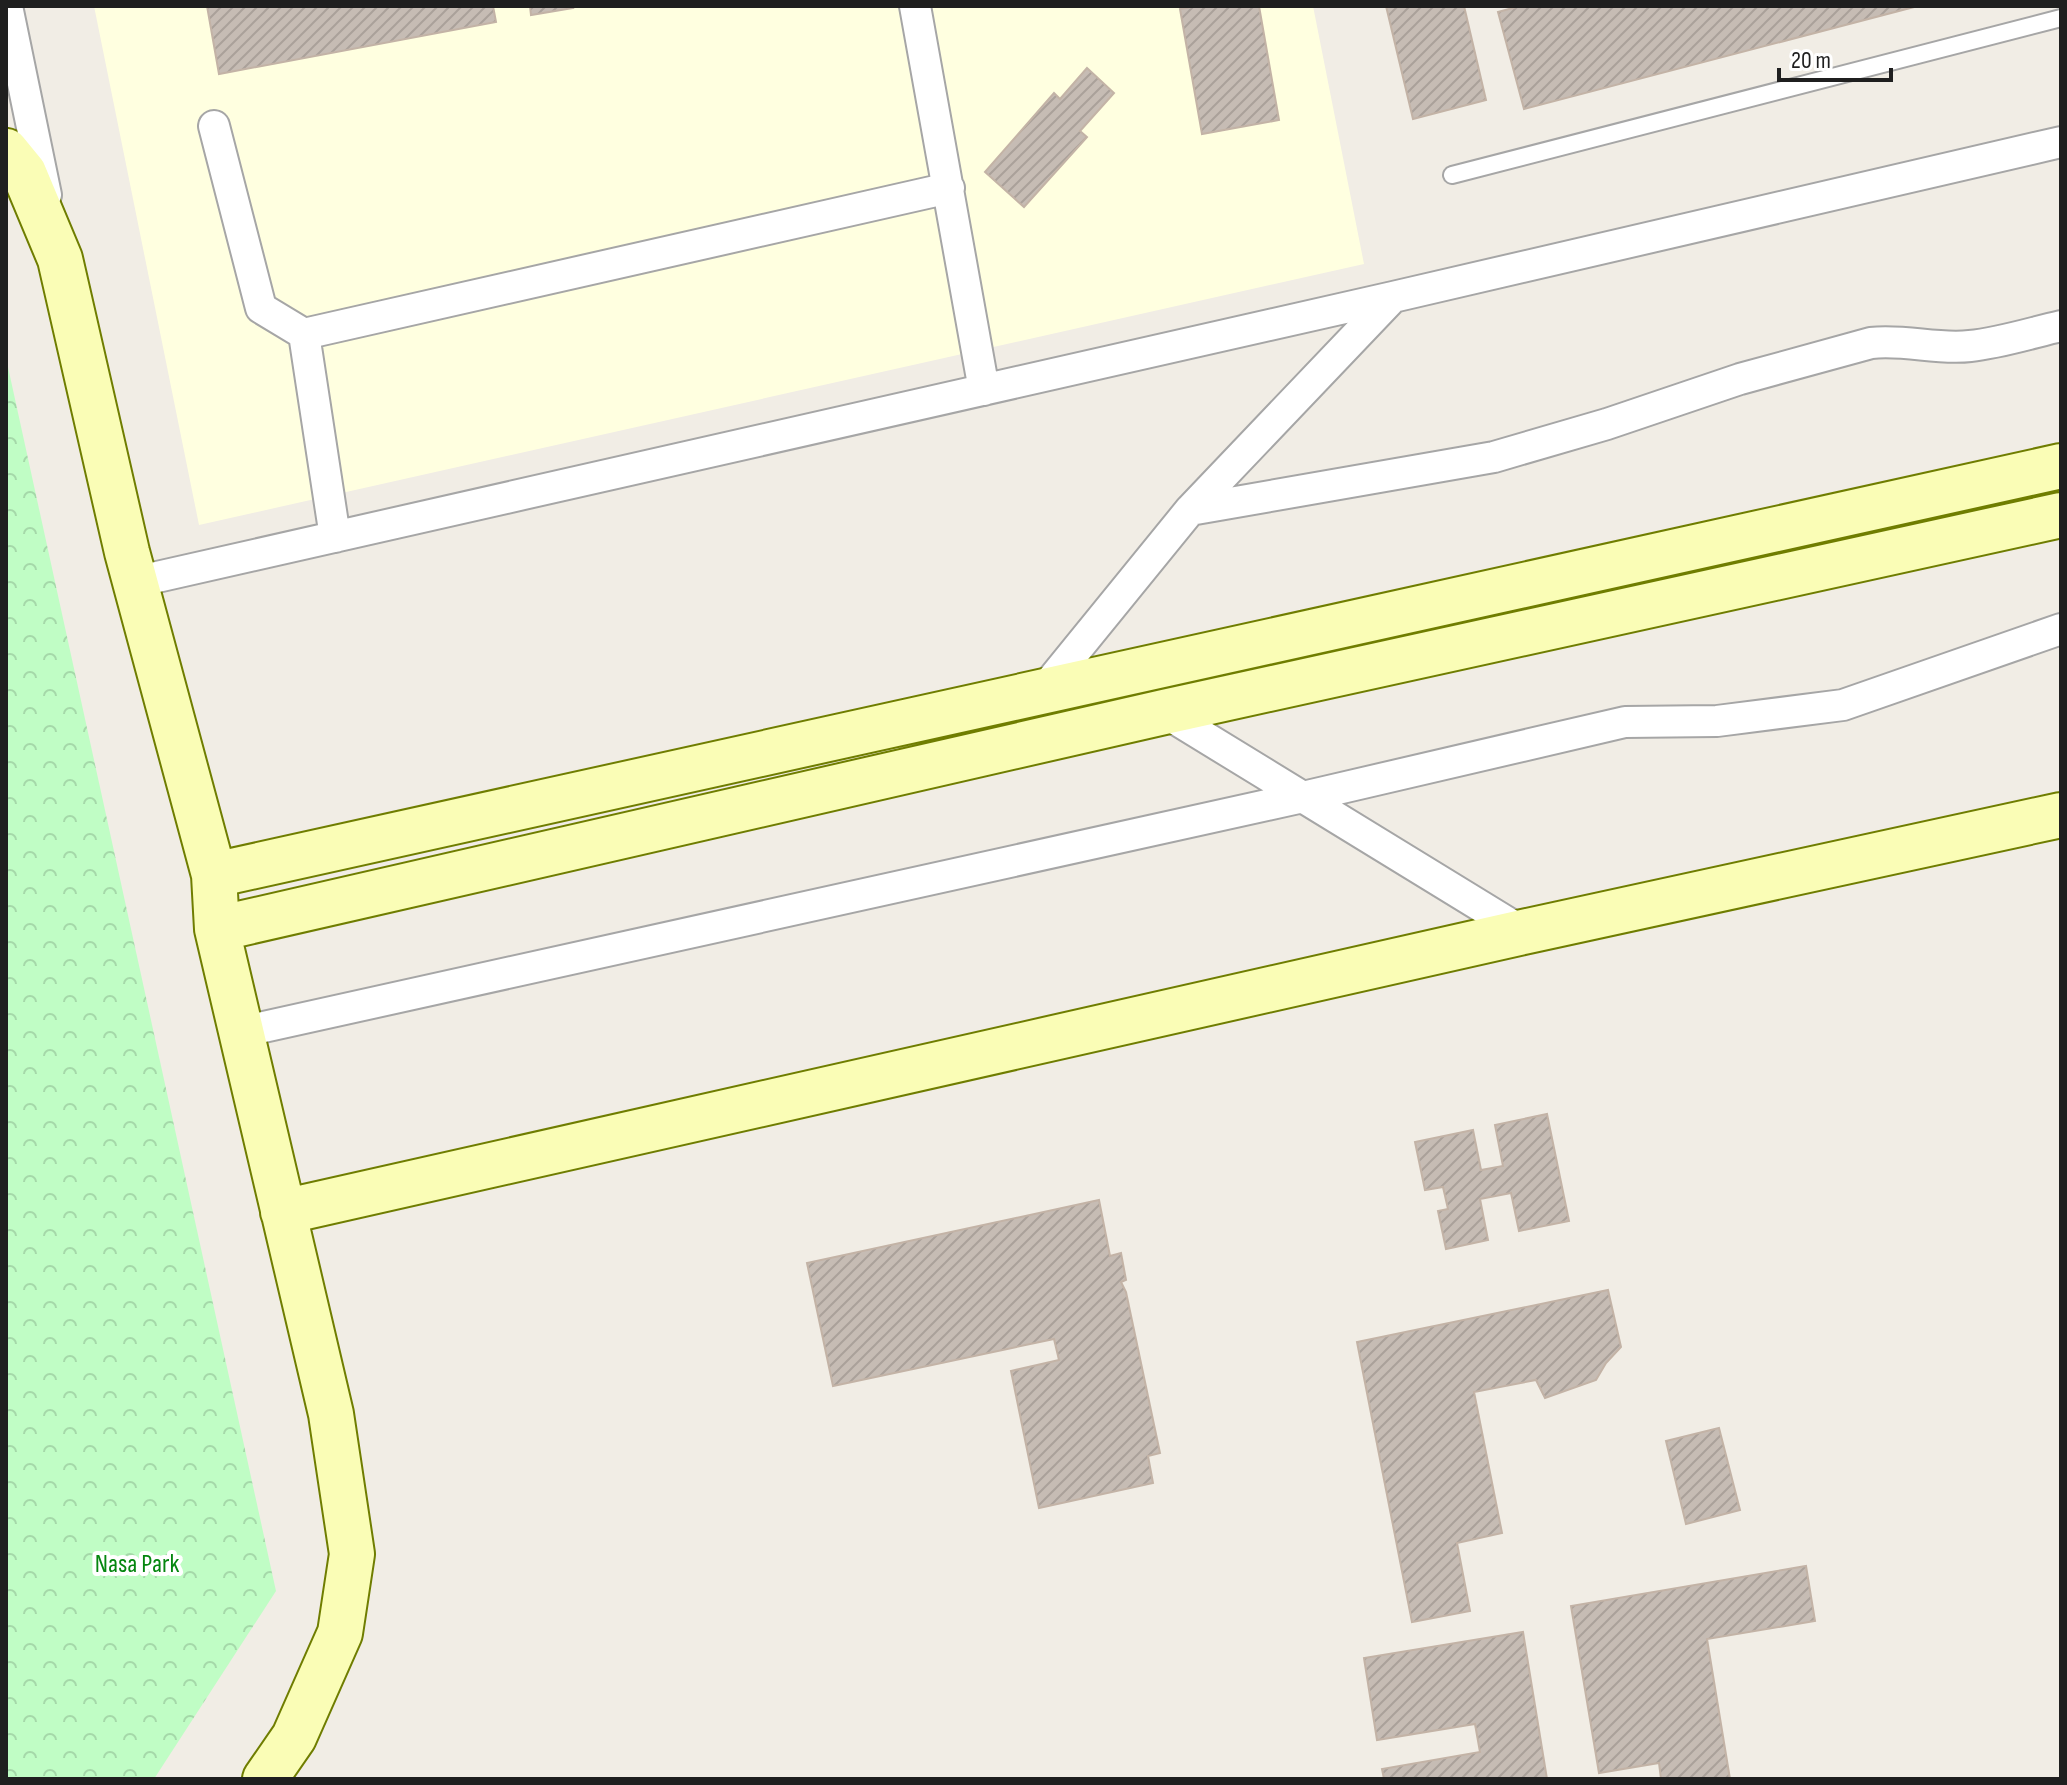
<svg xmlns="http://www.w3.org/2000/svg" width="2067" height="1785" font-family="'Sofia Sans Condensed',sans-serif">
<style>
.education{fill:#ffffe0}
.park{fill:url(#park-crowns)}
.building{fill:url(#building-hatch);stroke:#c3b3a6;stroke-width:2}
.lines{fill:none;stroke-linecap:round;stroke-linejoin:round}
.lane-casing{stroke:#a6a6a6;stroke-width:20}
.street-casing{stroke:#a6a6a6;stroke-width:34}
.secondary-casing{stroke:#6f7d00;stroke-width:48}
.lane{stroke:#fff;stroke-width:16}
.street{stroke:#fff;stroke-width:30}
.secondary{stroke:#fafdb6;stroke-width:44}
.labels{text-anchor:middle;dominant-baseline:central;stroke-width:8;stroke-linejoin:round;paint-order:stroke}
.park-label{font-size:26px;fill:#05860f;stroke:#fff}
</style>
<defs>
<pattern id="park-crowns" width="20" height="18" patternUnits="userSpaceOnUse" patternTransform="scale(2)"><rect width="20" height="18" fill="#c0fdc5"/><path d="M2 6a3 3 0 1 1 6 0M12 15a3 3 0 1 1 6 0" fill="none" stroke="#a5d8a9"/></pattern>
<pattern id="building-hatch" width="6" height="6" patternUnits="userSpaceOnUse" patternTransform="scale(2)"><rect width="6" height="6" fill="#c6bcb4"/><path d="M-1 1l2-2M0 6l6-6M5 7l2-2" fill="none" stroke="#aaa19a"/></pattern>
</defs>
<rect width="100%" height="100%" fill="#f1ede5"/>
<path class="education" d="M94,6H1313L1364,264L199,525Z"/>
<path class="park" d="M6,358L276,1591L154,1779H6Z"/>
<path class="building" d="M207,6H493L496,22L219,74Z
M530,6H572L573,8L531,15Z
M1198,6H1259L1279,120L1202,134L1180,9Z
M1386,6H1464L1486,100L1413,119Z
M1520,6H1918L1524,109L1498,12Z
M1087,68L1114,93L1080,131L1087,137L1024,207L985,172L1054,93L1060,99Z
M1547,1114L1569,1221L1519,1231L1511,1193L1480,1199L1488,1240L1446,1249L1438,1211L1448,1209L1443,1187L1425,1190L1415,1142L1473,1130L1481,1170L1503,1166L1495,1125Z
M1099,1200L1110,1256L1121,1253L1126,1280L1121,1282L1126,1292L1160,1453L1148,1456L1153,1483L1039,1508L1011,1371L1059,1360L1054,1339L833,1386L807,1263Z
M1608,1290L1621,1347L1606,1363L1596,1380L1545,1398L1536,1380L1474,1392L1502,1533L1457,1543L1470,1611L1412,1622L1357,1342Z
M1719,1428L1740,1510L1686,1524L1666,1441Z
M1806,1566L1815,1621L1707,1639L1730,1779H1661L1659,1763L1599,1773L1571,1606Z
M1523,1632L1547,1779H1384L1382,1769L1480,1752L1475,1724L1377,1740L1364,1658Z"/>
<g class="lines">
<defs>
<path id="lane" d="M1452,175L2061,18"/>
<path id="street" d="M7,6L46,195
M915,6L984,390
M214,126L261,308L304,334L335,537
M304,334L949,188
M1190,510L1494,457L1607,424L1740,379L1871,343C1905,339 1937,350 1970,346C2000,343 2031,333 2061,326
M135,582L1393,297L2061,142
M1042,692L1190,510L1393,297
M1164,712L1523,932
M241,1032L1303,797L1625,722L1717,721L1843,705L2061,629"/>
<path id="secondary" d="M6,151L24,173L60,259L127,552L214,875L217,929L331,1414L352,1554L340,1633L294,1737L265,1779
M214,875L2061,466
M217,929L1164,712L2061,515
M283,1212L1523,932L2061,815"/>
</defs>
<use href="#lane" class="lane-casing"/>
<use href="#street" class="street-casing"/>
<use href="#secondary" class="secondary-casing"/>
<use href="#lane" class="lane"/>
<use href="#street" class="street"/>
<use href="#secondary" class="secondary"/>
</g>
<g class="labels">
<g class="park-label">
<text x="137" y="1564">Nasa Park</text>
</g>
</g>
<rect width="2067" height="1785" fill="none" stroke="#1f1f1f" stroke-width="16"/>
<path d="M1779 68v12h112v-12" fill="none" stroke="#1f1f1f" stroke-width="4"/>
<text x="1791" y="68" font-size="24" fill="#1f1f1f" stroke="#ffffff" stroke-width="6" paint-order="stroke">20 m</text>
</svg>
